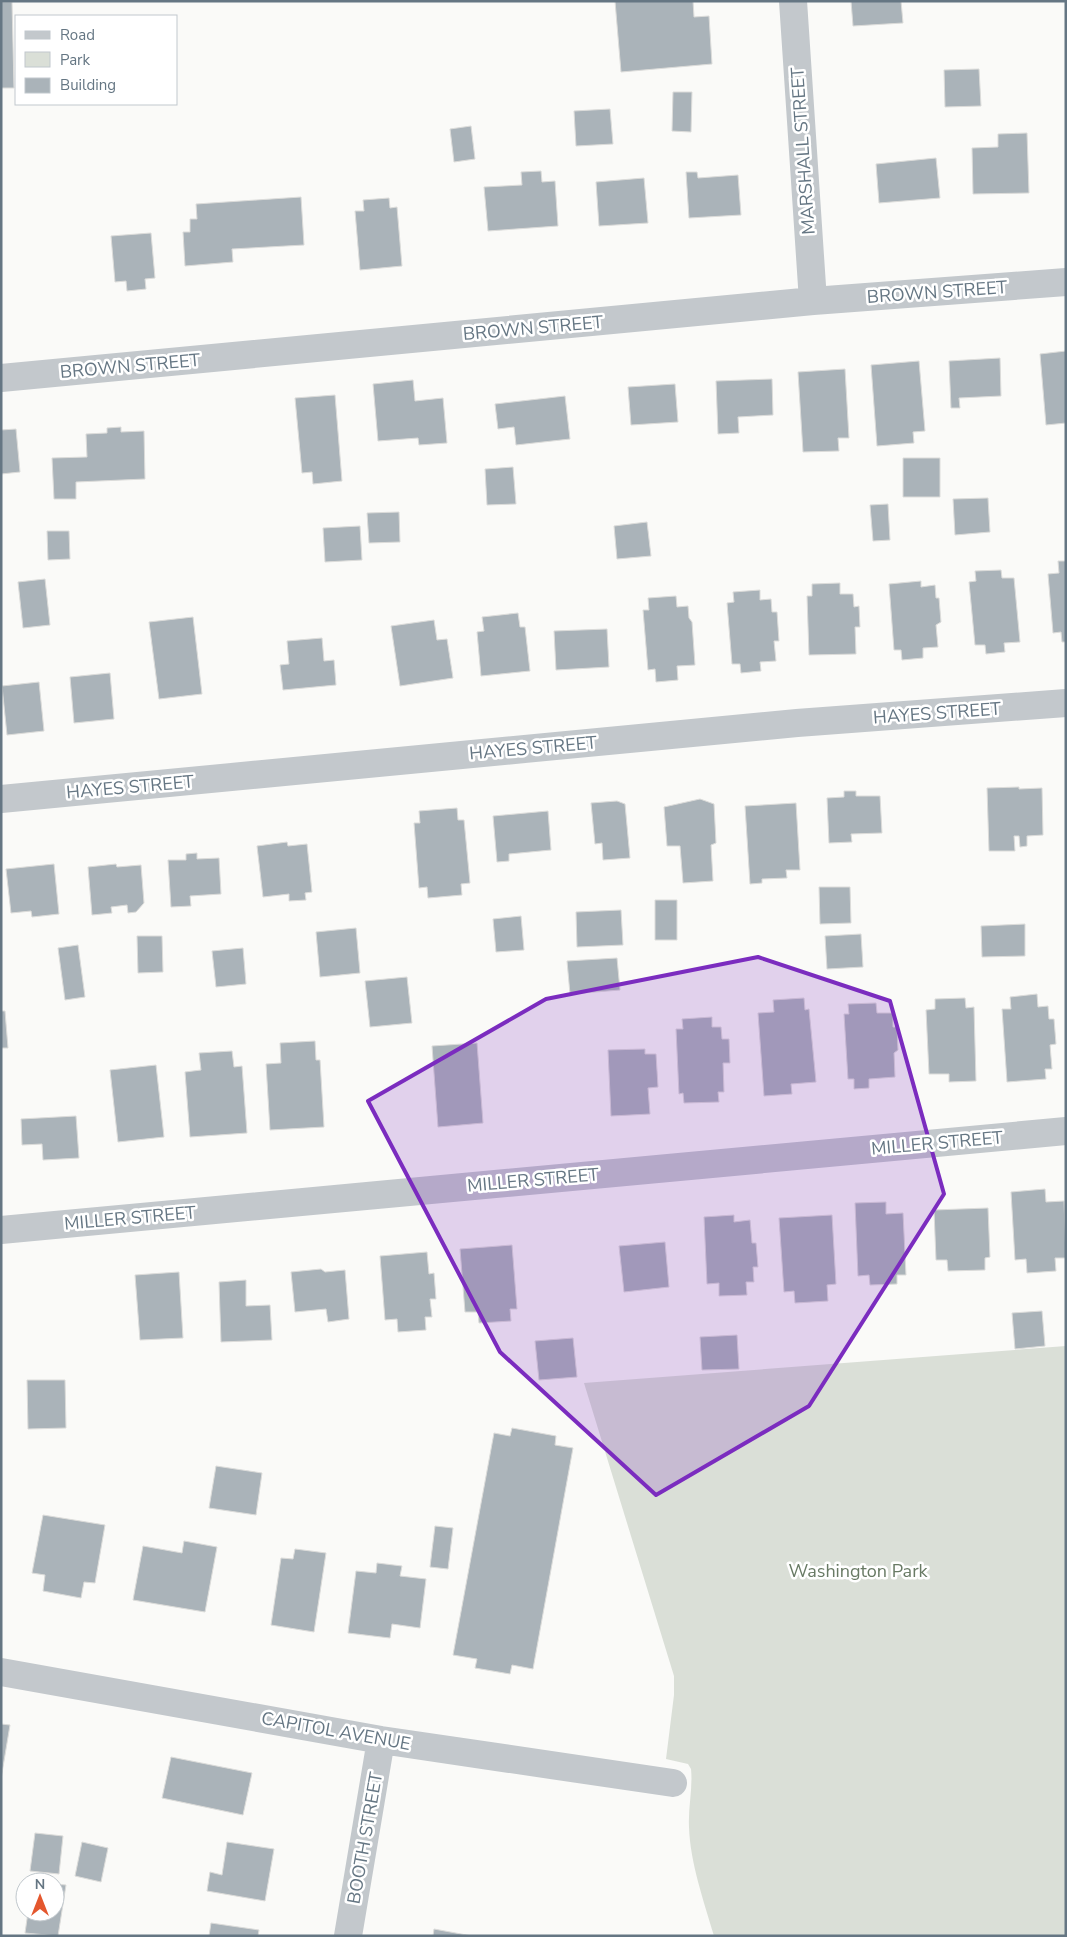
<svg xmlns="http://www.w3.org/2000/svg" width="1067" height="1937" font-family="'Nunito Sans',sans-serif">
<style>
.green{fill:#dadfd7}
.building{fill:#aab3b9;stroke:#dcdcda}
.lines{fill:none;stroke-linecap:round;stroke-linejoin:round}
.minor{stroke:#c3c8cc;stroke-width:28}
.marked{fill:#7b2cbf;fill-opacity:0.2;stroke:#7b2cbf;stroke-width:4;stroke-linejoin:round}
.labels{text-anchor:middle;dominant-baseline:central;stroke-width:5;stroke-linejoin:round;paint-order:stroke}
.street-label{font-size:18px;fill:#657683;stroke:#fff}
.park-label{font-size:18px;fill:#687a64;stroke:#fff}
</style>
<rect width="100%" height="100%" fill="#fafaf8"/>
<path class="green" d="M1066,1346V1936H714C704,1902 690,1862 689,1827C688,1807 693,1788 691,1769L688,1764L666,1759L674,1695V1676L584,1383Z"/>
<path class="building" d="M615,1H693L694,17L709,16L712,64L621,72Z
M851,1H901L903,23L853,26Z
M1,2H12L14,88H1Z
M979,69L981,106L945,107L944,70Z
M673,92H692L691,132L672,131Z
M610,109L613,144L576,146L574,111Z
M471,126L475,159L454,162L450,129Z
M1027,133L1029,193L973,194L972,148L998,147V134Z
M936,158L940,198L879,203L876,164Z
M541,171L542,182L555,181L558,226L488,231L484,187L522,185L521,172Z
M686,172H697L698,178L738,175L741,215L689,218Z
M644,178L648,223L599,226L596,182Z
M301,197L304,245L232,249L233,262L185,266L183,232H190V219H197L196,204Z
M389,198L390,208L397,207L402,266L360,270L355,211H364L363,200Z
M151,233L155,278L145,279L146,289L127,291L126,281L115,282L111,236Z
M1066,351V423L1046,425L1040,354Z
M1000,358L1001,396L959,398L960,408H951L949,361Z
M919,361L925,431L913,432L914,443L877,446L871,365Z
M845,369L849,438H838L839,451L803,452L798,372Z
M772,379L773,415L738,417L739,433L718,434L716,381Z
M413,380L415,401L443,398L447,443L419,445L418,438L378,441L373,384Z
M675,384L678,422L631,425L628,387Z
M335,395L342,481L313,484L312,472L302,473L295,398Z
M565,396L570,439L516,445L514,427L498,429L495,404Z
M121,427V432L144,431L145,479L76,482V499H54L52,458L87,457L86,434L107,433V428Z
M16,429L20,472L1,474V430Z
M903,458H940V497H903Z
M513,467L516,504L487,505L485,469Z
M988,498L990,532L955,535L953,499Z
M888,504L890,540L873,541L870,505Z
M399,512L400,542L369,543L367,513Z
M647,522L651,556L617,559L614,526Z
M360,526L362,560L325,562L323,528Z
M47,531H69L70,559L48,560Z
M1058,561H1066V642H1062L1061,632L1053,633L1048,574L1059,573Z
M1001,570L1002,578H1014L1020,642L1004,643L1005,652L986,654L985,645H975L969,582L976,581L975,571Z
M45,579L50,625L23,628L18,582Z
M921,581V587L935,585L936,598H939L941,622L936,625L938,647L923,648V658L902,660L901,650H894L889,584Z
M840,583V594H853L854,607L859,606L860,627H855L856,654L809,655L807,596H812V584Z
M760,590V600L771,599L772,612H777L779,641H774L776,661L760,662L761,671L741,673L740,664H732L727,603L734,602L733,592Z
M676,596L677,607L688,606L689,618L692,622L695,665L677,666L678,680L656,682L655,669L648,670L643,610H649L648,598Z
M518,613L520,627H525L530,671L481,676L477,632L484,631L482,617Z
M193,617L202,694L159,699L149,622Z
M434,620L437,640L447,639L453,678L400,686L391,626Z
M607,629L609,667L556,670L554,631Z
M322,638L324,661L334,660L336,685L283,690L280,665L289,664L287,641Z
M110,673L114,719L74,723L70,677Z
M39,682L44,731L7,735L2,686Z
M1019,787V789L1042,788L1043,835L1027,836V846L1020,847L1019,836H1014L1015,851H989L987,788Z
M844,791H856V796H880L882,833L851,834L852,842L829,843L827,798L844,797Z
M700,799L714,804L716,843L711,845L713,881L683,883L680,846H667L664,807Z
M617,801L625,804L630,858L603,860L602,843L595,844L591,803Z
M796,803L800,870H786L787,878L762,879V883L750,884L745,806Z
M457,808L458,820H464L470,883L461,884L462,895L428,898L427,887L419,888L414,823H420L419,811Z
M548,811L551,850L509,854V861L497,862L493,816Z
M287,842L288,846L307,844L312,892L305,893L306,900L289,901V894L263,897L257,846Z
M197,853V859L219,858L221,894L190,896L191,906L171,907L168,860H186V854Z
M54,864L59,914L32,917L31,911L11,913L6,869Z
M116,864L117,867L141,865L144,903L136,912L128,913L127,905L111,907L112,913L92,915L88,867Z
M819,887H850L851,923L820,924Z
M655,900H677V940H655Z
M621,910L623,945L577,947L576,912Z
M521,916L524,950L496,952L493,919Z
M1025,924V956L982,957L981,926Z
M356,928L360,973L320,977L316,932Z
M861,934L863,967L827,969L825,936Z
M137,936H162L163,972L138,973Z
M78,945L85,997L65,1000L58,948Z
M243,948L246,984L216,987L212,951Z
M617,958L620,990L570,994L567,961Z
M407,977L412,1023L370,1027L365,981Z
M1037,994L1038,1007L1048,1006L1049,1019H1054L1056,1044L1050,1045L1052,1069H1045L1046,1079L1007,1082L1002,1009H1011L1010,997Z
M804,998L805,1010L809,1009L816,1082L791,1084L792,1094L764,1096L758,1013L774,1012L773,1000Z
M965,998L966,1008L974,1007L976,1081L949,1082V1074H929L926,1010L935,1009V999Z
M876,1003L877,1013H893V1027H897L898,1050L894,1053L895,1077L869,1079V1088L854,1089V1079H848L844,1014H849L848,1004Z
M1,1011H5L8,1048H1Z
M712,1017V1027H721L722,1039H729L730,1063H723L724,1092H718L719,1102L684,1103L683,1093L679,1094L676,1029H683L682,1019Z
M315,1041L316,1060H320L324,1127L270,1130L266,1064L281,1063L280,1043Z
M477,1043L483,1123L438,1127L432,1046Z
M645,1049V1054H656L658,1087L648,1088L650,1114L611,1116L608,1050Z
M232,1051L234,1067L242,1066L247,1133L190,1137L185,1072L201,1070L199,1053Z
M156,1065L164,1137L118,1142L110,1070Z
M76,1116L79,1158L43,1160L42,1144L22,1145L21,1119Z
M1045,1189L1046,1202L1064,1201L1066,1258H1055L1056,1271L1027,1273L1026,1259L1015,1260L1011,1192Z
M886,1202V1214L903,1213L906,1275H897V1284L870,1285L869,1275L858,1276L855,1203Z
M988,1208L990,1257L985,1258V1270L948,1271L947,1260H936L934,1210Z
M734,1215V1222L750,1220L752,1243H756L758,1267H753L754,1282H746L747,1295L719,1296V1283L707,1284L704,1217Z
M832,1215L836,1284L827,1285L828,1301L795,1303L794,1291L784,1292L779,1218Z
M665,1242L669,1287L624,1292L619,1246Z
M512,1245L517,1309H510L511,1321L479,1323L478,1312H465L460,1249Z
M427,1252L429,1274L434,1273L436,1299H430L432,1317H425L426,1330L398,1332L397,1319L385,1320L380,1256Z
M321,1269L325,1272L345,1270L349,1319L328,1322L326,1309L295,1312L291,1272Z
M179,1272L183,1338L140,1340L135,1275Z
M246,1280V1306L270,1305L272,1340L221,1342L219,1282Z
M1042,1311L1045,1346L1015,1349L1012,1313Z
M737,1335L739,1369L702,1370L700,1337Z
M573,1338L577,1377L539,1380L535,1341Z
M27,1380H65L66,1428L28,1429Z
M512,1428L556,1436L555,1445L573,1448L533,1669L512,1665L510,1674L475,1668L477,1659L453,1655L494,1433L510,1436Z
M216,1466L262,1473L256,1515L209,1508Z
M43,1515L105,1525L95,1583L84,1582L81,1598L43,1591L45,1575L32,1573Z
M435,1526L453,1528L448,1569L430,1567Z
M184,1541L217,1547L205,1612L133,1600L143,1546L182,1553Z
M295,1549L326,1553L314,1632L271,1625L281,1558L293,1559Z
M377,1563L402,1566L400,1576L426,1579L420,1628L392,1624L390,1638L348,1633L356,1571L376,1573Z
M1,1724L10,1725L1,1779Z
M171,1757L252,1773L243,1815L162,1798Z
M35,1833L63,1836L59,1874L30,1871Z
M82,1842L108,1848L101,1882L75,1876Z
M227,1842L274,1849L265,1901L207,1891L210,1872L222,1875Z
M55,1884L66,1885L58,1936L25,1933L28,1912H55Z
M211,1923L259,1930L258,1936H209Z
M434,1929L472,1936H433Z"/>
<g class="lines">
<path class="minor" d="M793,1L813,301
M1,378L813,301L1066,282
M1,799L797,723L1066,703
M1,1230L1066,1131
M1,1672L381,1740L673,1783
M348,1936L381,1740"/>
</g>
<path class="marked" d="M758,957L890,1001L944,1194L809,1406L656,1495L500,1352L368,1101L546,999Z"/>
<g class="labels">
<g class="street-label">
<text transform="translate(803 151) rotate(-94)">MARSHALL STREET</text>
<text transform="translate(937 292) rotate(-4)">BROWN STREET</text>
<text transform="translate(533 328) rotate(-5)">BROWN STREET</text>
<text transform="translate(130 366) rotate(-5)">BROWN STREET</text>
<text transform="translate(937 713) rotate(-4)">HAYES STREET</text>
<text transform="translate(533 748) rotate(-5)">HAYES STREET</text>
<text transform="translate(130 787) rotate(-5)">HAYES STREET</text>
<text transform="translate(937 1143) rotate(-5)">MILLER STREET</text>
<text transform="translate(533 1180) rotate(-5)">MILLER STREET</text>
<text transform="translate(130 1218) rotate(-5)">MILLER STREET</text>
<text transform="translate(336 1731) rotate(10)">CAPITOL AVENUE</text>
<text transform="translate(365 1838) rotate(-80)">BOOTH STREET</text>
</g>
<g class="park-label">
<text x="858" y="1571">Washington Park</text>
</g>
</g>
<rect width="1067" height="1937" fill="none" stroke="#657683" stroke-width="5"/>
<rect x="15" y="15" width="162" height="90" fill="#ffffff" stroke="#c1c8cd"/>
<rect x="25" y="31" width="25" height="8" fill="#c3c8cc" stroke="#c1c8cd"/>
<text x="60" y="40" font-size="15" fill="#657683">Road</text>
<rect x="25" y="52" width="25" height="15" fill="#dadfd7" stroke="#c1c8cd"/>
<text x="60" y="65" font-size="15" fill="#657683">Park</text>
<rect x="25" y="78" width="25" height="15" fill="#aab3b9" stroke="#c1c8cd"/>
<text x="60" y="90" font-size="15" fill="#657683">Building</text>
<g transform="translate(40 1897)"><circle r="24" fill="#ffffff" stroke="#c1c8cd"/>
<path d="M0-4L9 19L0 12L-9 19Z" fill="#e4572e"/>
<text y="-8" font-size="14" font-weight="bold" text-anchor="middle" fill="#657683">N</text>
</g>
</svg>
